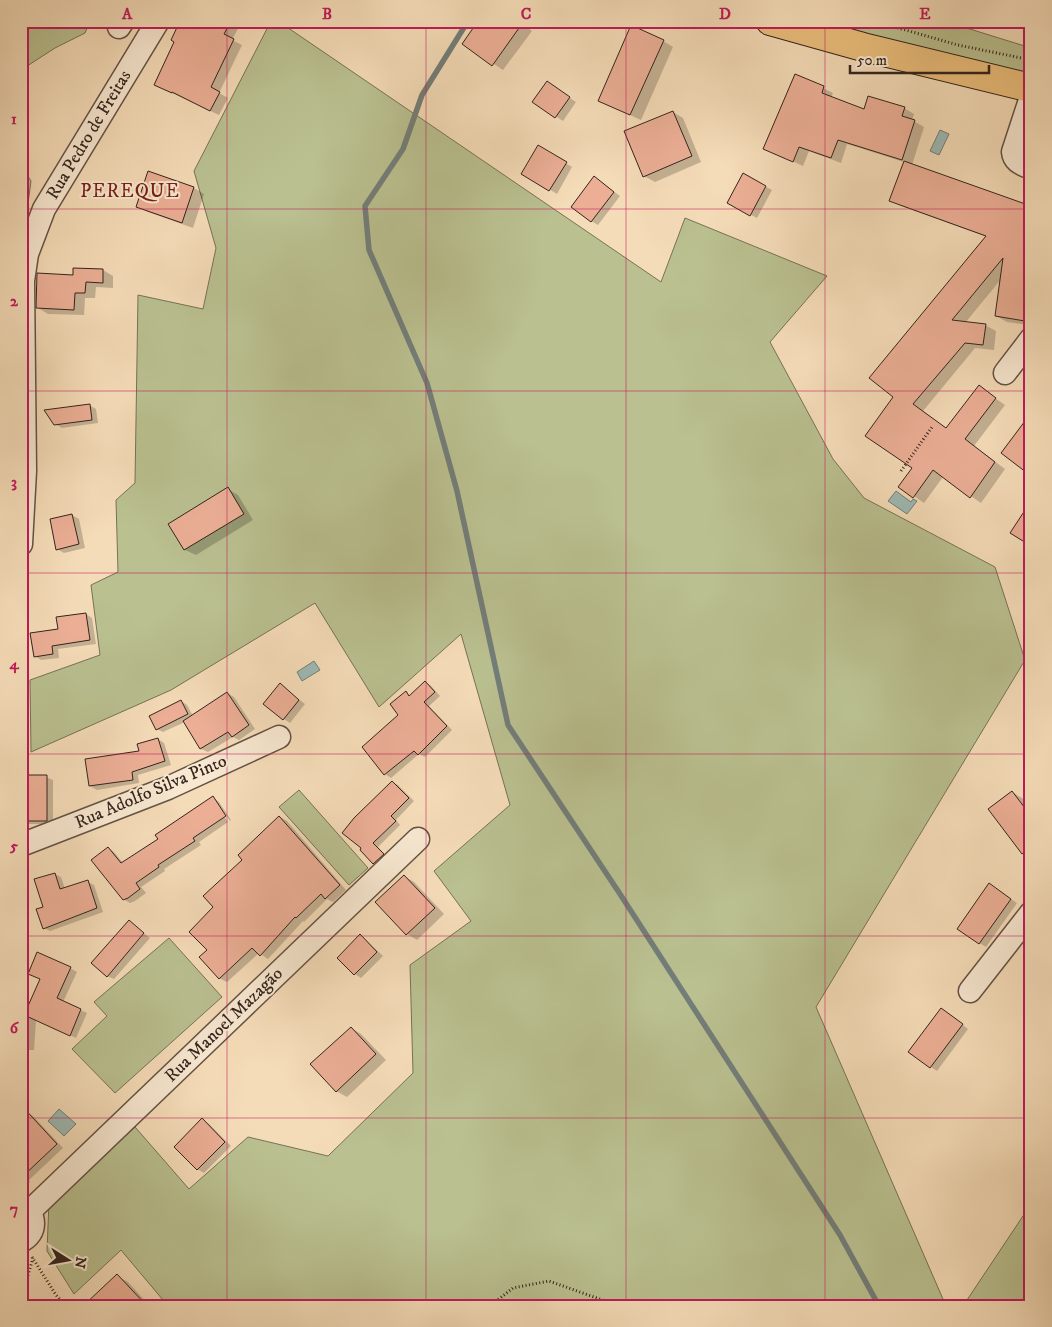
<svg xmlns="http://www.w3.org/2000/svg" width="1052" height="1327" font-family="'IM FELL DW Pica',serif">
<style>
.green{fill:#bac090;stroke:#767256}
.water{fill:#9ebab6;stroke:#737e79}
.shadow{fill:#0003;fill-rule:evenodd}
.lines{fill:none;stroke-linecap:round;stroke-linejoin:round}
.stream{stroke:#737e79;stroke-width:5.5}
.building{fill:#ecaf96;stroke:#33241d}
.minor-casing{stroke:#645244;stroke-width:25}
.major-casing{stroke:#33241d;stroke-width:30}
.path{stroke:#33241d;stroke-width:3;stroke-dasharray:1 2.5;stroke-linecap:butt}
.minor{stroke:#f8e8d1;stroke-width:22}
.major{stroke:#eabe7c;stroke-width:28}
.grid{fill:none;stroke:#c2185b;stroke-width:1;stroke-opacity:0.55}
.labels{text-anchor:middle;dominant-baseline:central;stroke-width:4;stroke-linejoin:round;paint-order:stroke}
.street-label{font-size:18px;fill:#33241d;stroke:#f8e8d1}
.neighbourhood-label{font-size:19px;letter-spacing:1px;fill:#7a1f14;stroke:#f8e8d1}
.neatline{fill:none;stroke:#c2185b;stroke-width:2}
.grid-label{font-size:16px;text-anchor:middle;font-weight:bold;fill:#c2185b}
</style>
<rect width="100%" height="100%" fill="#f5dcb8"/>
<filter id="stains"><feTurbulence type="fractalNoise" baseFrequency=".004" numOctaves="4"/><feColorMatrix values="0 0 0 0 .2 0 0 0 0 .09 0 0 0 0 .02 0 0 0 .5 -.17"/></filter>
<radialGradient id="worn" r=".72"><stop offset=".6" stop-color="#630" stop-opacity="0"/><stop offset="1" stop-color="#630" stop-opacity=".3"/></radialGradient>
<path class="green" d="M21,21H90L85,33L55,48L21,70Z
M271,21H278L661,282L685,218L827,276L770,342L833,459L864,498L995,567L1025,660L816,1007L946,1306H168L121,1250L74,1294L47,1251L49,1202L135,1127L189,1189L248,1137L328,1156L413,1073L410,965L471,921L434,871L510,805L461,634L379,707L315,603L171,690L31,752L30,680L100,655L91,585L118,572L116,500L135,483L138,295L203,309L216,248L194,171Z
M788,21H944L1031,48V84Z
M21,169H23L31,181L26,218L21,225Z
M299,790L368,868L349,885L279,807Z
M169,938L222,997L115,1093L72,1049L107,1016L94,1002Z
M1031,1204V1306H963Z"/>
<path class="water" d="M940,130L949,134L939,155L930,151Z
M896,491L911,502L913,499L917,501L907,514L888,501Z
M314,661L320,670L302,681L297,672Z
M59,1109L76,1124L64,1136L48,1121Z"/>
<path class="shadow" d="M181,21H242L232,40L242,45L219,93L228,98L219,115L155,85L175,42Z
M519,21L532,31L503,70L464,44Z
M663,41L673,47L641,120L610,106Z
M795,75L833,93L831,98L865,110L904,108L914,114L912,120L924,127L912,165L1031,208V325L1007,322L996,316L1002,278L965,323L985,325L996,331L994,350L975,348L923,411L947,429L979,387L1005,405L974,446L1005,469L981,503L943,477L924,503L900,486L913,468L895,397L987,237L901,206L891,200L904,162L847,144L841,163L809,151L803,166L764,148Z
M553,87L576,102L563,121L534,102Z
M673,112L683,118L701,162L655,182L644,176Z
M539,147L572,167L557,194L523,173Z
M149,173L194,188L204,194L193,228L148,212L138,206Z
M743,175L772,190L757,218L728,203Z
M601,182L620,196L598,225L591,221Z
M74,269L103,270L113,276V288L96,287L95,298H85L84,315L48,314L38,308L74,276Z
M89,405L96,409L98,423L62,428L55,424Z
M228,489L238,495L253,520L196,555L185,550L170,524Z
M72,515L79,519L85,548L64,553L57,549L51,520Z
M86,614L92,618L96,644L58,649L59,658L41,660L35,656L59,630Z
M425,682L431,686L440,696L429,706L452,730L425,757L419,754L391,778L385,774L363,747L400,715L406,693L411,696Z
M280,685L305,704L290,723L284,719Z
M227,693L234,697L255,729L239,740L233,737L208,752L201,749L185,722L163,732L157,729L181,701L187,705L193,716Z
M158,739L164,743L171,765L138,775L139,783L97,790L90,786L141,753Z
M46,777L53,780V824H28L21,820Z
M392,782L398,785L414,801L396,820L400,825L378,847L388,858L379,866L374,863L361,850Z
M1012,792L1022,798L1031,810V858L1023,853L990,809Z
M213,798L219,802L231,820L199,842L201,845L164,869L165,871L141,887L146,893L135,901L130,903L123,899L108,848L114,852L123,863L160,840ZM214,802H217L230,821L228,822Z
M280,817L287,821L346,890L333,902L327,899L304,922L303,921L268,959L259,953L227,982L219,978L209,950L214,907L244,860Z
M55,874L61,877L65,889L88,882L94,885L103,912L50,931L44,928V908Z
M404,876L414,882L444,914L417,940L407,934Z
M996,889L1017,903L986,947L979,943Z
M129,922L150,938L114,979L107,976Z
M360,936L366,940L383,956L361,978L355,974Z
M70,968L77,972L63,1002L87,1013L76,1038L36,1020L34,1050H21V1025L41,979Z
M948,1013L968,1029L937,1071L931,1067Z
M351,1028L361,1034L386,1060L347,1097L336,1091Z
M21,1109L33,1116L63,1148L29,1180L30,1182L21,1190Z
M202,1120L209,1124L231,1146L204,1173L197,1169Z
M117,1276L128,1282L150,1306H86Z"/>
<g class="lines">
<path class="stream" d="M468,21L422,95L403,149L365,206L369,250L427,383L457,491L508,725L620,894L840,1235L879,1306"/>
</g>
<path class="building" d="M180,21H231L224,34L234,39L211,87L220,92L210,111L172,92V93L154,85L174,42L171,40Z
M478,21H524L492,66L462,44Z
M631,25L664,40L630,115L598,101Z
M795,74L824,86L822,93L864,109L868,96L905,107L902,116L915,120L902,160L838,140L831,158L799,147L793,162L763,149Z
M547,81L570,97L555,118L532,102Z
M673,111L692,156L643,177L624,131Z
M538,145L567,162L549,191L521,174Z
M904,161L1031,206V322L995,316L1003,258L952,320L986,324L983,345L965,343L913,404L946,428L979,385L996,398L965,439L995,462L970,498L933,470L913,498L898,487L912,468L865,436L893,397L869,378L986,236L889,201Z
M148,171L194,187L182,223L136,207Z
M743,173L766,186L750,216L727,203Z
M594,176L614,192L591,222L571,207Z
M73,268L103,269V283L86,282L85,293H75L74,310L36,308L37,273L73,275Z
M90,404L92,420L54,425L44,410Z
M1031,413V476L1001,453Z
M228,487L244,514L184,550L168,524Z
M1031,501V546L1010,533Z
M72,514L79,544L56,550L50,519Z
M86,613L90,640L52,646L53,654L34,657L30,633L58,629L56,617Z
M425,681L435,692L424,702L447,726L418,755L414,751L384,775L362,747L398,715L390,704L406,691L409,696Z
M280,683L299,700L283,720L263,704Z
M227,692L249,725L232,737L228,732L200,749L183,721Z
M181,700L188,714L156,730L149,716Z
M158,738L165,761L132,772L133,780L89,786L85,759L139,751L137,744Z
M21,775H47V821H21Z
M392,781L409,798L391,816L396,821L373,843L384,854L373,864L360,850L361,848L342,833L354,818Z
M1012,791L1031,816V848L1022,854L988,809Z
M213,796L226,816L193,838L195,841L158,865L159,867L136,883L140,889L128,898L123,900L91,860L108,847L121,863L158,839L155,835Z
M279,816L340,885L325,899L321,894L296,918L295,917L260,956L252,948L219,979L199,957L207,950L189,932L213,907L203,896L242,860L238,855Z
M55,873L60,889L88,880L97,908L43,929L36,909L43,907L34,879Z
M404,875L435,908L406,935L375,902Z
M989,883L1011,899L979,944L957,929Z
M129,920L144,933L107,977L91,963Z
M360,934L377,952L354,975L337,958Z
M37,952L71,967L57,998L81,1009L70,1036L24,1015L40,979L28,974Z
M941,1008L963,1024L930,1068L908,1052Z
M351,1027L376,1054L336,1092L310,1064Z
M21,1105L57,1144L21,1178Z
M202,1118L225,1142L197,1170L174,1147Z
M117,1274L147,1306H83Z"/>
<g class="lines">
<defs>
<path id="minor" d="M119,27L123,21
M1031,97L1013,152C1014,162 1022,164 1031,168
M1005,373L1031,339
M21,544L25,471L23,281L27,254L44,209L158,21
M21,845L168,788L279,737
M970,991L1031,913
M21,1205C37,1213 37,1234 21,1241
M30,1211L418,839"/>
<path id="major" d="M770,21L863,47L1031,88"/>
</defs>
<use href="#minor" class="minor-casing"/>
<use href="#major" class="major-casing"/>
<path class="path" d="M874,21L958,45L1031,60
M901,471L932,427
M32,1257L56,1295L66,1306
M21,1299L33,1258
M490,1306L513,1288L549,1281L619,1306"/>
<use href="#minor" class="minor"/>
<use href="#major" class="major"/>
</g>
<path class="grid" d="M227,21V1306M426,21V1306M626,21V1306M825,21V1306M21,209H1031M21,391H1031M21,573H1031M21,754H1031M21,936H1031M21,1118H1031"/>
<g class="labels">
<g class="street-label">
<text transform="translate(89 135) rotate(-59)">Rua Pedro de Freitas</text>
<text transform="translate(151 792) rotate(-23)">Rua Adolfo Silva Pinto</text>
<text transform="translate(224 1025) rotate(-44)">Rua Manoel Mazagão</text>
</g>
<g class="neighbourhood-label">
<text x="130" y="191">PEREQUE</text>
</g>
</g>
<rect width="1052" height="1327" fill="none" stroke="#f5dcb8" stroke-width="55"/>
<g transform="translate(68 1260) rotate(101)" stroke="#f8e8d1" stroke-width="4" paint-order="stroke">
<path d="M0-4L9 19L0 12L-9 19Z" fill="#33241d"/>
<text y="-8" font-size="14" font-weight="bold" text-anchor="middle" fill="#33241d">N</text>
</g>
<path d="M850 65v8h139v-8" fill="none" stroke="#33241d" stroke-width="2.5"/>
<text x="857" y="65" font-size="15" fill="#33241d" stroke="#f8e8d1" stroke-width="4" paint-order="stroke">50 m</text>
<rect x="28" y="28" width="996" height="1272" class="neatline"/>
<g class="grid-label">
<text x="127" y="19">A</text>
<text x="327" y="19">B</text>
<text x="526" y="19">C</text>
<text x="725" y="19">D</text>
<text x="925" y="19">E</text>
<text x="14" y="124">1</text>
<text x="14" y="306">2</text>
<text x="14" y="487">3</text>
<text x="14" y="669">4</text>
<text x="14" y="851">5</text>
<text x="14" y="1033">6</text>
<text x="14" y="1214">7</text>
</g>
<rect width="100%" height="100%" filter="url(#stains)"/>
<rect width="100%" height="100%" fill="url(#worn)"/>
</svg>
